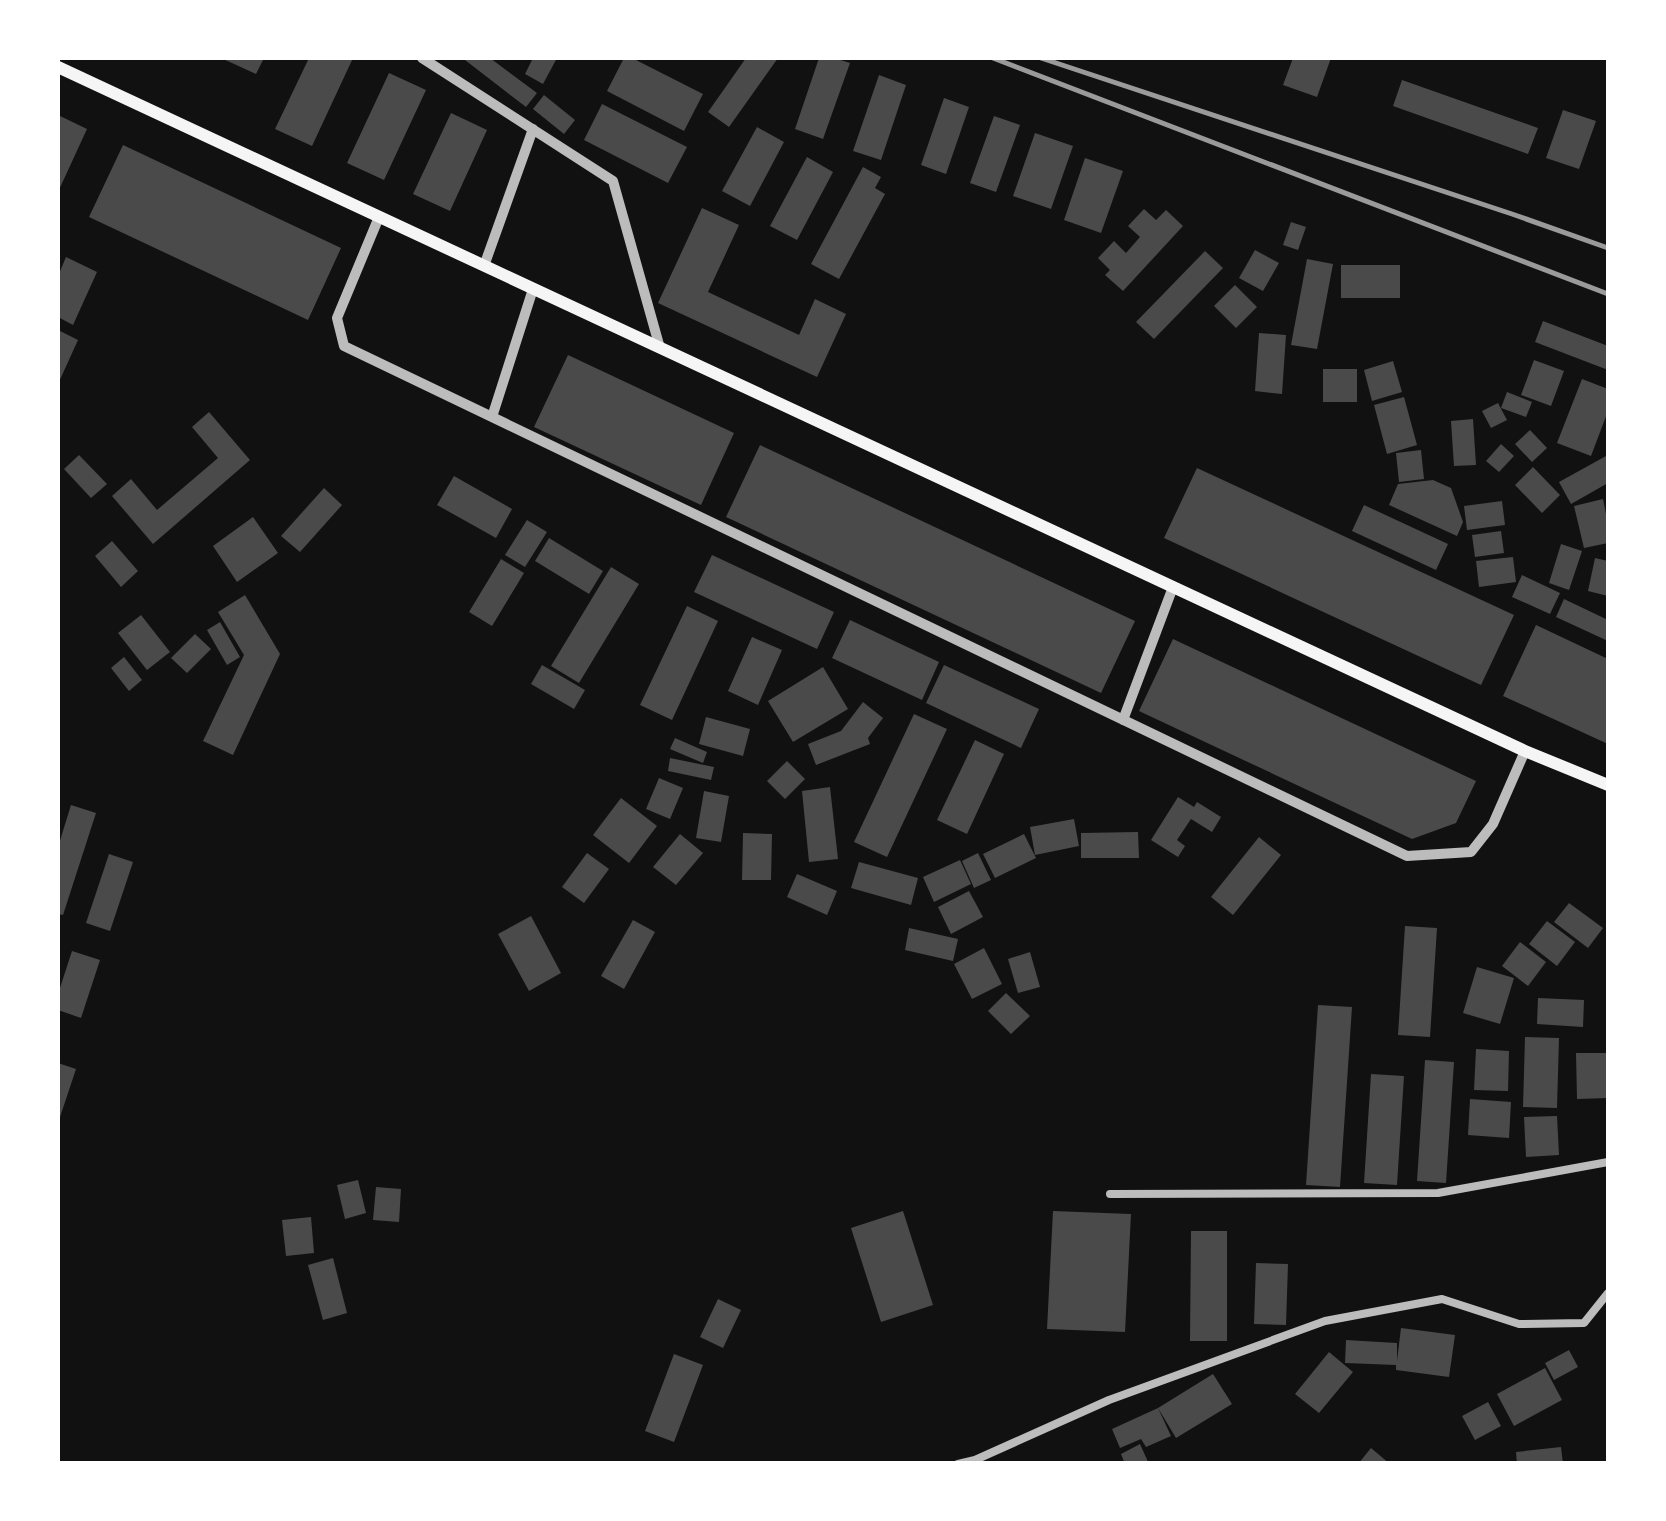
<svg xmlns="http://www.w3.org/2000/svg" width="1666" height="1521" font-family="Helvetica,sans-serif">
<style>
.building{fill:#4a4a4a}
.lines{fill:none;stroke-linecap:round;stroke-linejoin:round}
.minor{stroke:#bcbcbc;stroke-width:8}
.tertiary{stroke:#bcbcbc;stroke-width:10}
.primary{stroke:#f5f5f5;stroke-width:12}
.rail{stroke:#9a9a9a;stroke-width:5}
</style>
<rect width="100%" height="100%" fill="#111"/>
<path class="building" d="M221,58H264L256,74Z
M309,58H353L312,146L275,129Z
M467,58H490L537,93L526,107L465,60Z
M533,58H557L543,84L525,74Z
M624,58H632L703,94L684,131L607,91Z
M746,58H778L729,127L708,112Z
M819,58H834L850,63L823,139L795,129Z
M1293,58H1331L1317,97L1283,85Z
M389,73L426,90L384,180L347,163Z
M879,75L906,85L881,160L853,151Z
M1402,80L1538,128L1528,154L1393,106Z
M544,95L575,120L564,134L533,109Z
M944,98L969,107L946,174L921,165Z
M602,104L687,147L668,183L584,140Z
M1563,110L1596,121L1579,169L1546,158Z
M451,113L487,130L450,211L413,194Z
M58,115L87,129L58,192Z
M994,116L1020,125L996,192L970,183Z
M757,127L784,142L750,206L722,191Z
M1035,133L1073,146L1051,209L1013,196Z
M123,145L341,248L308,320L89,217Z
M807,157L833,172L797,240L770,226Z
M1085,158L1123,171L1101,233L1064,220Z
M863,167L881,177L875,188L885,194L839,279L811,264Z
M702,208L739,225L708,292L799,335L815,299L846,314L817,377L658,303Z
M1144,209L1156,220L1166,210L1183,226L1123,291L1105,275L1110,270L1098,258L1114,241L1126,253L1140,237L1128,226Z
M1291,222L1306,227L1298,250L1283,245Z
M1255,250L1279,263L1263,291L1239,278Z
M1205,251L1223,268L1154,339L1136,322Z
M66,257L97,272L73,325L58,317V276Z
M1307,259L1333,264L1317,349L1291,345Z
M1341,265H1400V298H1341Z
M1235,285L1257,307L1236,328L1214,306Z
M1543,321L1608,346V370L1535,342Z
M58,330L78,340L58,384Z
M1259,333L1286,335L1282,394L1255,391Z
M568,355L734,433L701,505L534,427Z
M1534,360L1564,371L1551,406L1521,395Z
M1393,361L1402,392L1372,401L1364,370Z
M1323,369H1357V402H1323Z
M1582,379L1608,389V411L1591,456L1557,443Z
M1507,392L1532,402L1526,417L1501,408Z
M1404,397L1417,445L1387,454L1374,405Z
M1498,403L1507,420L1491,428L1482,411Z
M209,412L250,460L153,544L112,496L131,479L157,510L218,458L192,427Z
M1473,419L1476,465L1454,466L1451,421Z
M1530,430L1547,448L1532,462L1515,444Z
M1501,444L1514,456L1499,472L1486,461Z
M760,445L1135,621L1101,693L726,517Z
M1421,450L1424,479L1399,482L1396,453Z
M79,455L107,484L91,498L64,469Z
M1606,456L1608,460V483L1571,504L1559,482Z
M1533,467L1560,495L1542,513L1515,485Z
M1197,468L1514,615L1481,685L1164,538Z
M454,476L512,509L496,538L437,505Z
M1433,480L1451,488L1463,522L1457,536L1389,505L1398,484Z
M324,488L342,505L300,552L281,536Z
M1603,499L1608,524V543L1584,548L1574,506Z
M1502,501L1505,525L1467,530L1464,506Z
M1364,505L1448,544L1436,570L1352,531Z
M253,517L278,553L237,582L213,546Z
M527,520L547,532L525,567L505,555Z
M1501,531L1504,553L1475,557L1472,535Z
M549,538L603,571L589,594L535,561Z
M112,541L138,571L121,587L95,556Z
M1561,544L1582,551L1569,590L1549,583Z
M712,555L834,612L817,649L694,592Z
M1513,557L1516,582L1479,587L1476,561Z
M1595,558L1608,561V596L1588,591Z
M501,559L524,573L492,626L469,612Z
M611,567L639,584L579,683L551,666Z
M1522,575L1560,593L1550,614L1512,597Z
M245,595L280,654L233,755L203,741L244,655L218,612Z
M1564,599L1608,620V641L1556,617Z
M687,606L718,621L672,720L640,705Z
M141,615L170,652L147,670L118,633Z
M850,620L939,662L922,700L832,658Z
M220,622L240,657L227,665L207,630Z
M1536,625L1608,659V744L1503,696Z
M195,634L211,649L187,673L171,658Z
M752,637L782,650L758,705L728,691Z
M1173,639L1476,781L1456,823L1412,839L1139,711Z
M124,657L142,680L129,691L111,668Z
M542,665L585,690L574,709L531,684Z
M944,665L1039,709L1021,748L926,703Z
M823,667L848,709L793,742L768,701Z
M863,702L883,718L868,738L870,744L816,765L808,744L841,731Z
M914,714L947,729L887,857L854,842Z
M706,717L750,729L743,756L699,744Z
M675,738L707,752L703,763L670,749Z
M975,740L1004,754L967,834L937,820Z
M670,758L714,767L711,780L668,771Z
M787,761L805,779L785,799L767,781Z
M659,778L683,788L670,819L646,809Z
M830,787L838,859L809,862L802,791Z
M704,791L729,796L721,842L696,838Z
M1178,797L1194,807L1197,802L1221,817L1212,832L1191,819L1177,840L1185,846L1178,857L1151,840Z
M621,798L657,826L629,863L593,835Z
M71,805L96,813L63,915L58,914V847Z
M1074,819L1079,846L1035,855L1030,827Z
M1138,832L1139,858H1081V833Z
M743,833L772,834L771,880H742Z
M680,834L703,853L676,885L653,867Z
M1024,834L1036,858L995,878L983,854Z
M1259,837L1281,855L1233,915L1211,897Z
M587,853L609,869L584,903L562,887Z
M978,853L991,880L974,888L962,861Z
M109,854L133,862L110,931L86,923Z
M960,860L971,884L934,902L923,877Z
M859,862L918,878L911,905L851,888Z
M797,874L837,891L827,915L787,897Z
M969,891L983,917L951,934L938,907Z
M1569,903L1603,928L1588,948L1554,922Z
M531,916L561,973L529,991L498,934Z
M633,920L655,932L624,989L601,976Z
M1547,921L1575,942L1557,966L1529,944Z
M1405,926L1437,928L1430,1037L1398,1035Z
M909,928L958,939L953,961L905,950Z
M1520,942L1546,962L1528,986L1502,966Z
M984,948L1002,984L972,999L954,964Z
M72,951L100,960L81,1018L58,1010V994Z
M1030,952L1040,987L1018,993L1008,959Z
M1477,967L1514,978L1500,1024L1463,1013Z
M1006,993L1030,1016L1011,1034L988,1011Z
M1538,998L1584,1000L1583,1027L1537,1024Z
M1318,1005L1352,1007L1340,1187L1306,1185Z
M1525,1037L1559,1038L1557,1108L1523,1107Z
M1476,1049L1509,1051L1508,1091L1474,1090Z
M1576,1053H1608V1098L1577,1099Z
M1425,1060L1454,1062L1446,1183L1417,1181Z
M58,1063L76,1069L58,1123Z
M1371,1074L1404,1076L1397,1185L1364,1183Z
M1470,1099L1511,1102L1509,1138L1468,1135Z
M1557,1116L1559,1155L1526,1157L1524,1117Z
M358,1180L366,1213L345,1219L337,1185Z
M376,1187L401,1189L399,1222L373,1220Z
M903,1211L933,1305L881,1322L851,1228Z
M1053,1211L1131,1214L1125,1332L1047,1329Z
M311,1217L314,1253L286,1256L282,1220Z
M1191,1231H1227V1341H1190Z
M333,1258L347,1313L323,1320L308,1265Z
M1256,1263L1288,1264L1286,1325L1254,1324Z
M718,1299L741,1310L723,1348L700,1337Z
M1401,1328L1455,1335L1449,1377L1396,1370V1365L1345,1363L1346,1340L1397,1343V1361Z
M1569,1350L1578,1367L1554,1380L1545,1363Z
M1329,1352L1353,1372L1319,1413L1295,1394Z
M674,1354L703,1365L674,1442L645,1431Z
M1545,1368L1562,1400L1514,1426L1497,1394Z
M1213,1374L1232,1404L1176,1438L1158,1408L1171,1436L1146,1447L1141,1439L1120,1448L1112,1429L1158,1408Z
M1488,1402L1501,1426L1475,1440L1462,1416Z
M1140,1444L1149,1464H1125L1121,1454Z
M1561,1447L1563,1464H1517L1516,1452Z
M1371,1448L1390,1464H1358Z"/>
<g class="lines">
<path class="minor" d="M1110,1194L1438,1193L1608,1162
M958,1464L975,1460L1109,1400L1325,1321L1442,1299L1519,1324L1584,1323L1608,1293"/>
<path class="tertiary" d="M422,58L613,181L660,348
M379,217L337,318L344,346L1407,856L1471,852L1493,824L1525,751
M484,266L533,129
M492,417L533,289
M1123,720L1173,587"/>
<path class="primary" d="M58,67L1525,751L1608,785"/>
<path class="rail" d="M993,58L1608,294
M1041,58L1512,214L1608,248"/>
</g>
<rect width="1666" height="1521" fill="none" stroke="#ffffff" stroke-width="120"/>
</svg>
